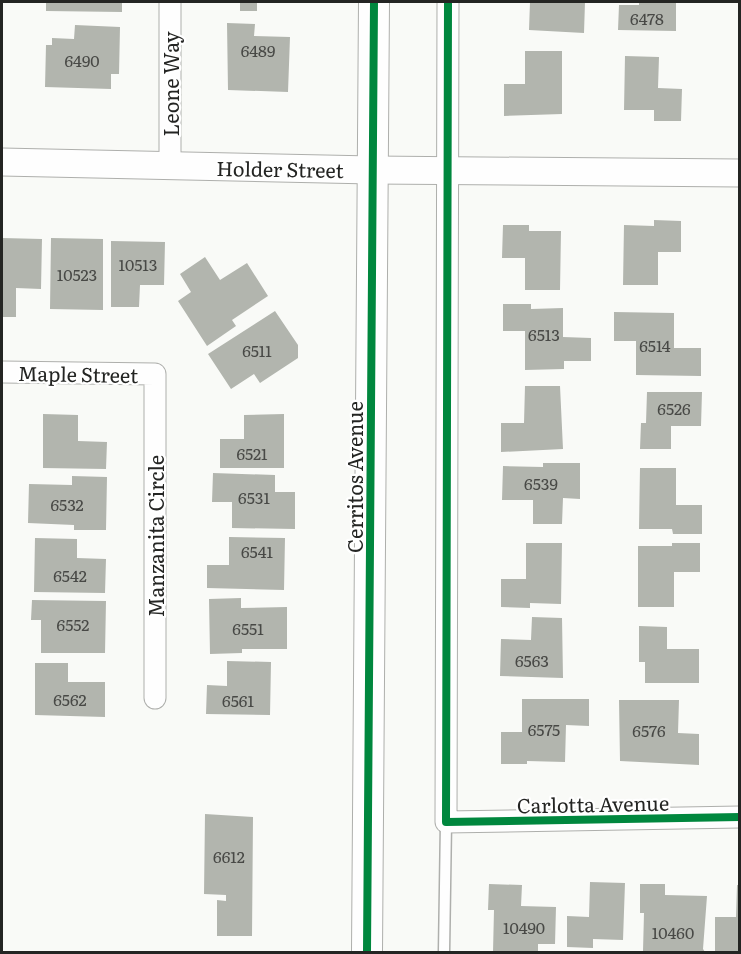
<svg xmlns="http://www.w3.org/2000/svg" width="741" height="954" font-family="Literata,serif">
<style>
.building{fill:#b2b5ae}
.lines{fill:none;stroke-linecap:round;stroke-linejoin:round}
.service-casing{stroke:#aeafac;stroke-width:13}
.minor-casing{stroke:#aeafac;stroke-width:23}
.tertiary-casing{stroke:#aeafac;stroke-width:29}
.secondary-casing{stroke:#aeafac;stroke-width:32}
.service{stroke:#fefefe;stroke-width:10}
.minor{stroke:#fefefe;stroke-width:21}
.tertiary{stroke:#fefefe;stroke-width:27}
.secondary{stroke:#fefefe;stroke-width:30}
.cycleway-casing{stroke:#fff;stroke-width:11}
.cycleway{stroke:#00873e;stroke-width:8}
.labels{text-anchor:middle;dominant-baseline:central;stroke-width:4.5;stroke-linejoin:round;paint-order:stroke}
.number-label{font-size:16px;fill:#484946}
.street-label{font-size:20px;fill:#242523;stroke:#fff}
</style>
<rect width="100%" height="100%" fill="#f9faf7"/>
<path class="building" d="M46,2H122V12L46,11Z
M240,2H257V11H240Z
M530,2H585L584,33L529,30Z
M639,2H676V31L618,30L619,5H639Z
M227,23L255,24L254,36L290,37L288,92L228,90Z
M75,25L120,27L119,74H111V89L45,87L46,45H52V38L74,39Z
M525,51H562V114L504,116V84H525Z
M625,56L659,57L658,88L682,89L681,121H654V110H624Z
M654,220L681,221V252H658V285H623L624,225L654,226Z
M503,225H529V231H561L560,290H525V258H502Z
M2,238L42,239L41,289L16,288V317H2Z
M51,238L103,239V310L50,309Z
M111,241L165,242L164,285H140L139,307H111Z
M205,257L220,280L247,263L268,296L232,320L236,326L207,346L178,301L191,292L180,274Z
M503,304H531V309L563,308V337L591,338V361H564V369L525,370V331H503Z
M275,311L298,345V358L260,383L254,374L231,389L208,354Z
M614,312L674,313V348H701V376L636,375V341H614Z
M525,386H560L563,449L501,452V423H524Z
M647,392H702L701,426H671V449H640L641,423H646Z
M43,414L78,415V441L107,442L106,469L43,468Z
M284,414V468H220V439H244V415Z
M543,463H580V499L563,498L562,524H533V500H502L503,466L543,467Z
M640,468H676V505H702V534H673L672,529H639Z
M213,473L275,475V492H295V529L232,528V502H212Z
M72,476L107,477L106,530H74V525L28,523L29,484L72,485Z
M229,537L285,538L284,590L207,588V565H229Z
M35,538L77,539V558L106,559L105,593L34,592Z
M526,543H562L561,604L530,603V608L501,607V579H526Z
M672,543H700V572H674V607H638V546H672Z
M241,598V608L287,607V649H242V653L210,654L209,599Z
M32,600L106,601L105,653H41V620H31Z
M532,617L562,618L563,678L500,676L501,639L531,640Z
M639,626L667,627V649H699V683H645V662H639Z
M227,661L271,662L270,715L206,714L207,685L227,686Z
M35,663H68V682H105V717L35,715Z
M522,699H589V726L566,725L565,762L527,761V764H501V732H522Z
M619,700H679L678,733L699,734V765L620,761Z
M205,814L253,817L252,936H217V900L226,901V895L204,894Z
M590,882L625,883L623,940L593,939V948L567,947V916L589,917Z
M489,884L522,885L521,906L556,907L555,944H538V952H493L494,910H488Z
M640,884H665V895L707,896L703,949L705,952L643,951L644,913H640Z
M737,885H740V952H715V917H736Z"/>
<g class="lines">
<defs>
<path id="service" d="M444,952L446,822"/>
<path id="minor" d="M448,2L446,822L740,817
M170,166V2
M2,372L155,374V698"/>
<path id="tertiary" d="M2,162L372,170L740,173"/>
<path id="secondary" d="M367,952L374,2"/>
</defs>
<use href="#service" class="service-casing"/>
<use href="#minor" class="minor-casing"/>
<use href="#tertiary" class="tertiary-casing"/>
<use href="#secondary" class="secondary-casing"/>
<use href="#service" class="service"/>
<use href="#minor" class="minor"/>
<use href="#tertiary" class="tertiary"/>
<use href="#secondary" class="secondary"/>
<defs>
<path id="cycleway" d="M448,2L446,822L740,817
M367,952L374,2"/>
</defs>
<use href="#cycleway" class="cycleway-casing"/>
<use href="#cycleway" class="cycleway"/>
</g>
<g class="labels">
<g class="number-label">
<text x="647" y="18">6478</text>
<text x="258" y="50">6489</text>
<text x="82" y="60">6490</text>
<text x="138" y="264">10513</text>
<text x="77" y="274">10523</text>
<text x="544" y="334">6513</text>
<text x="655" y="345">6514</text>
<text x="257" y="350">6511</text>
<text x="674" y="408">6526</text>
<text x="252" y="453">6521</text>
<text x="541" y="483">6539</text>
<text x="254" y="497">6531</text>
<text x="67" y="504">6532</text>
<text x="257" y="551">6541</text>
<text x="70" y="575">6542</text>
<text x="73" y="624">6552</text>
<text x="248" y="628">6551</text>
<text x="532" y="660">6563</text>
<text x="70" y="699">6562</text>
<text x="238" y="700">6561</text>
<text x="544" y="729">6575</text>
<text x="649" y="730">6576</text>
<text x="229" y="856">6612</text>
<text x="524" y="927">10490</text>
<text x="673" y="932">10460</text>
</g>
<g class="street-label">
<text transform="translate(170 84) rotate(-90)">Leone Way</text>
<text transform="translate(280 168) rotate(1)">Holder Street</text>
<text transform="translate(78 373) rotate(1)">Maple Street</text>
<text transform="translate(354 477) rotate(-90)">Cerritos Avenue</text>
<text transform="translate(155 536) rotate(-90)">Manzanita Circle</text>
<text transform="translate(593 803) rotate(-1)">Carlotta Avenue</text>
</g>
</g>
<rect width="741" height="954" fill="none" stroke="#242523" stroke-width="6"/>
</svg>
